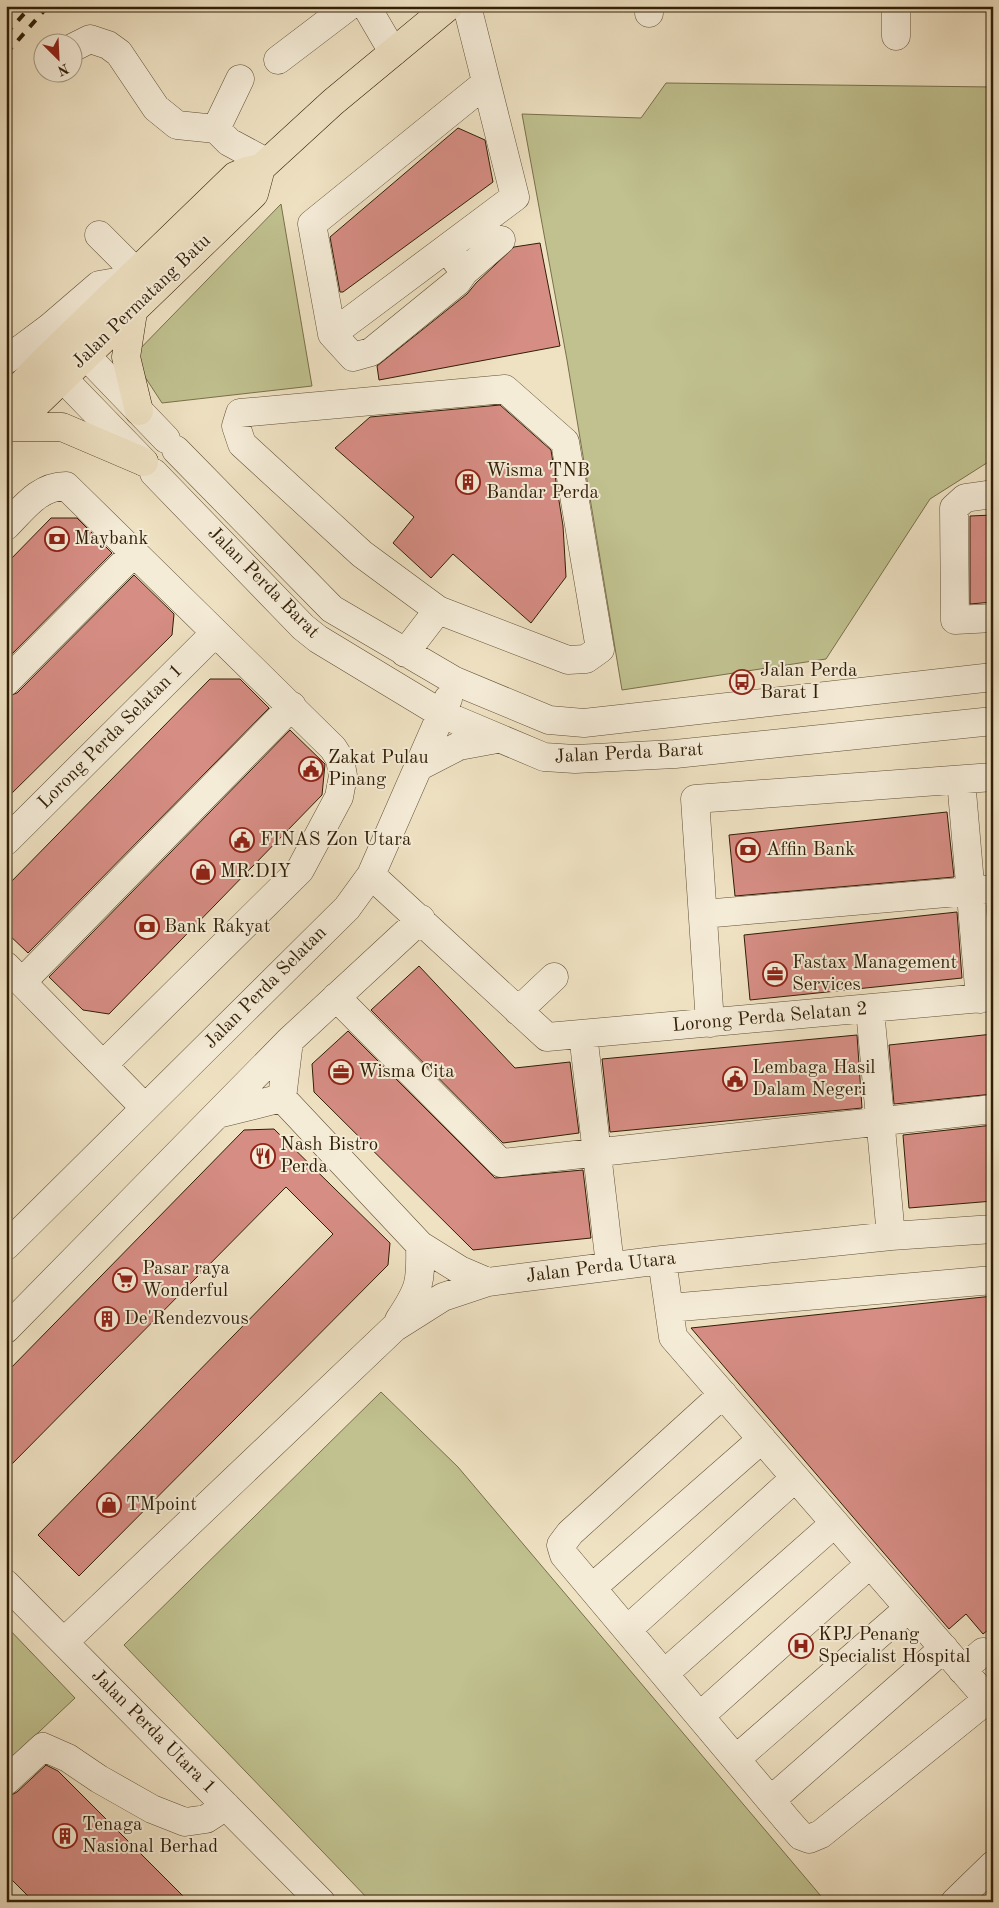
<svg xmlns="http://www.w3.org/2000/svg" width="999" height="1908" font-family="'Old Standard TT',serif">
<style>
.green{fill:#c0c18f;stroke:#78704a}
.building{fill:#d68d84;stroke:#301e06}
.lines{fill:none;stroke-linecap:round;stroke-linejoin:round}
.minor-casing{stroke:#604f35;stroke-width:29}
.major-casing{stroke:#301e06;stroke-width:29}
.minor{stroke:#f5ecd8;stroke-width:28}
.major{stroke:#efe2c3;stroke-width:28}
.rail{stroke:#301e06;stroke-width:4;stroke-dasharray:9 9;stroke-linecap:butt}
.labels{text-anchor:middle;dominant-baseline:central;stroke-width:4;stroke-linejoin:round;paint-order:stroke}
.street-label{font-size:19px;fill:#301e06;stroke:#f5ecd8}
.poi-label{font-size:19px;fill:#301e06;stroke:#f5ecd8;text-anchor:start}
</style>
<rect width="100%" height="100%" fill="#efe2c3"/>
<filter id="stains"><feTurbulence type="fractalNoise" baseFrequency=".004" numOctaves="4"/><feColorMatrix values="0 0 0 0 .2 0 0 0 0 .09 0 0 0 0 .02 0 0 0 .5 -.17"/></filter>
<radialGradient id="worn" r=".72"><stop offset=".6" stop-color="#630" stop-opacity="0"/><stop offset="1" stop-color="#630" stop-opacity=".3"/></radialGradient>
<path class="green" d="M666,83L993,87V459L930,499L826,659L622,690L567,360L522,114L641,118Z
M281,204L312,386L162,403L132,357Z
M381,1392L458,1467L826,1902H371L124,1645Z
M6,1626L75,1698L6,1763Z"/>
<path class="building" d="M458,128L485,140L493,182L343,292H340L330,237Z
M540,243L560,346L379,380L377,366L467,294L476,283L514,247Z
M500,405L551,450L563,526L566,577L531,623L453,554L431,578L393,543L414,517L335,448L370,417Z
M993,515V602L970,604V516Z
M51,518H77L112,553L6,660V564Z
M134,575L174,614L172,635L6,799V697L17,693Z
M210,679H240L269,708L28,953L6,932V887Z
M290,730L325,764L322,795L109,1014L83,1010L49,977Z
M947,812L954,877L735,896L729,835Z
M993,909V965L988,910Z
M957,912L962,978L750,1000L744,935Z
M419,966L515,1068L570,1062L579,1133L503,1143L371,1010Z
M348,1031L495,1178L583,1170L591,1238L473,1250L314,1092L312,1064Z
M993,1034V1094L894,1104L889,1045Z
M857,1035L862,1108L610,1132L602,1059Z
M993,1125V1201L909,1208L903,1135Z
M274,1129L390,1243L388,1265L79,1576L38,1535L333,1234L286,1187L6,1470V1373L244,1130Z
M993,1296V1626L983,1634L966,1614L949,1629L691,1328Z
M46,1765L58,1771L189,1902H34L6,1874V1798L17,1792Z"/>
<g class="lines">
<defs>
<path id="minor" d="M366,6L393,52
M467,6L515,197L332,334L312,224L486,83
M896,6V36
M649,13V6
M72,48L90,39L108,45L119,53L156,108L177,125L216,129L229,142L266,162
M278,60L349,6
M216,129L240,79
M99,235L136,272
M464,272L501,240
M332,334L353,357L371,352L457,282L464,272L447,248
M69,338L166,439
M6,360L49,328L99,285L128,280
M47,362L144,462
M176,450L332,609L455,681L549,720L584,723L993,677
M154,473L303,627L318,639L442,714L544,757L575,759L675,754L993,721
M993,494L965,498L954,508L955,620L993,618
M6,526C24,508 39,486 66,486L333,748L340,759L343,776L339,797L300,870L103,1065
M405,653L438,610L568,660L586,659L600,649L565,442L505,389L240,413L236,426L242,444L362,554L438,610
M6,682L134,553
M420,766L459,746L497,739
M961,780L980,999
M6,841L215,633
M371,875L547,1037L993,997
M703,914L993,889
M6,966L145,1108
M22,982L292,706
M336,997L501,1163L993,1109
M870,1010L891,1236
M518,1011L554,977
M710,1023L695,799L993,777
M583,1034L610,1265
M282,1098L420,1245L460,1270L488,1282
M282,1098L289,1041
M218,1114L282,1098
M6,1246L347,908L371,875L448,699
M662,1260L673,1337L993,1705
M669,1308L993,1280
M399,1320C420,1289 421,1282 420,1245
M6,1329L289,1041L421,919
M723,1394L570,1533L561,1545L564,1555L787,1820L801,1836L809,1839L821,1834L988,1699
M6,1584L321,1902
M593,1587L762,1439
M628,1629L795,1478
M64,1642L394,1328L443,1297L488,1282L662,1260L891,1236L993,1229
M962,1670L983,1652
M665,1673L835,1523
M700,1716L870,1564
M736,1759L909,1608
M6,1781L43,1747L68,1758L99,1779L152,1809L185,1822L206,1819L226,1806
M771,1800L944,1648
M955,1902L993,1865"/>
<path id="major" d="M133,312L126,357L139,411
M6,401L45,360L235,176L247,171L261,168L333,102L449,6
M6,418L14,419L30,410L254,194L261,168
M6,427H62L144,462"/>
</defs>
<use href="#minor" class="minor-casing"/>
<use href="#major" class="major-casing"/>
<use href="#minor" class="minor"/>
<use href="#major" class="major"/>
<path class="rail" d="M6,34L31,6
M6,54L48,6"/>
</g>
<defs>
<symbol id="building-ring" viewBox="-11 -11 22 22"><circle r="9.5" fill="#f5ecd8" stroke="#8f2418" stroke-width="1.5"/><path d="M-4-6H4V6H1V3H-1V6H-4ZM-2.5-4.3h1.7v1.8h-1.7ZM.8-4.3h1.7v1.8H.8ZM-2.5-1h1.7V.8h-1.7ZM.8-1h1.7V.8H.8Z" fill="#8f2418"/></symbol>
<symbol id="bank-ring" viewBox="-11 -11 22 22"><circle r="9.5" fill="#f5ecd8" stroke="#8f2418" stroke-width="1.5"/><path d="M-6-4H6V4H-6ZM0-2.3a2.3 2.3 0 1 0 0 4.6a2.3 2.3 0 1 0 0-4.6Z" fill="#8f2418"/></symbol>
<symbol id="bus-ring" viewBox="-11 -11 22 22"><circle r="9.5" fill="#f5ecd8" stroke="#8f2418" stroke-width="1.5"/><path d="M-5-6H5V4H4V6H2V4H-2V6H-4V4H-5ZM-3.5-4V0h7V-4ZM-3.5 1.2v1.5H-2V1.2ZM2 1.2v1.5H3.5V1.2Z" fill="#8f2418"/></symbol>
<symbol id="civic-ring" viewBox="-11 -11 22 22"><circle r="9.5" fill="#f5ecd8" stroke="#8f2418" stroke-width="1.5"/><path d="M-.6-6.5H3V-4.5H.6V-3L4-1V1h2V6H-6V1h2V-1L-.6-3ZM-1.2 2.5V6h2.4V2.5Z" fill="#8f2418"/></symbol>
<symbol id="shop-ring" viewBox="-11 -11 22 22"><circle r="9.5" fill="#f5ecd8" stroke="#8f2418" stroke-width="1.5"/><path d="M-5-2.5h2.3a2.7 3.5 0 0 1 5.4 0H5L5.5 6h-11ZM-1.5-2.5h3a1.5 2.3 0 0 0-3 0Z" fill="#8f2418"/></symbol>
<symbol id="office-ring" viewBox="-11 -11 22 22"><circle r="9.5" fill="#f5ecd8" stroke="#8f2418" stroke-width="1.5"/><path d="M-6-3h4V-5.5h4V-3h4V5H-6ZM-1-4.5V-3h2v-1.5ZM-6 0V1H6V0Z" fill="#8f2418"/></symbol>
<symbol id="restaurant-ring" viewBox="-11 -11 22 22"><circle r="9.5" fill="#f5ecd8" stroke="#8f2418" stroke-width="1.5"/><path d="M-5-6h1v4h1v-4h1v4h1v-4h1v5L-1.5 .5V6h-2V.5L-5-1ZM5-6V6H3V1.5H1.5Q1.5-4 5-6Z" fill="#8f2418"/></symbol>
<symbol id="supermarket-ring" viewBox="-11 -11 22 22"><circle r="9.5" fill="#f5ecd8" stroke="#8f2418" stroke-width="1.5"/><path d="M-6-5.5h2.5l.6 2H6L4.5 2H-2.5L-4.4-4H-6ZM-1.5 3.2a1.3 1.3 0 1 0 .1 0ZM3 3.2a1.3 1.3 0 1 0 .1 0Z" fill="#8f2418"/></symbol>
<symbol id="hospital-ring" viewBox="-11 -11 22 22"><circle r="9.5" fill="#f5ecd8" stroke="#8f2418" stroke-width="1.5"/><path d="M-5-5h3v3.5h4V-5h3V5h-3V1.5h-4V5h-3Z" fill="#8f2418"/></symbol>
</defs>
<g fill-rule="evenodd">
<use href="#building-ring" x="454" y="468" width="28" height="28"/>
<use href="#bank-ring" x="43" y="525" width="28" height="28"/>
<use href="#bus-ring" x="728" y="668" width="28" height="28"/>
<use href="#civic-ring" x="297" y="755" width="28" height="28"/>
<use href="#civic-ring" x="228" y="826" width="28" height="28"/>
<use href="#bank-ring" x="734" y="836" width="28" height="28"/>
<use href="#shop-ring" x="189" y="858" width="28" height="28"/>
<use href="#bank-ring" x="133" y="913" width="28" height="28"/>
<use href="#office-ring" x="761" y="960" width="28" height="28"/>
<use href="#office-ring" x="327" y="1058" width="28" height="28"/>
<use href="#civic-ring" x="721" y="1065" width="28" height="28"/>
<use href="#restaurant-ring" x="249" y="1142" width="28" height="28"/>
<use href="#supermarket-ring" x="111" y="1266" width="28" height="28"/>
<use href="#building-ring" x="93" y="1305" width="28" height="28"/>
<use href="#shop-ring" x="95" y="1491" width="28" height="28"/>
<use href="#hospital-ring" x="787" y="1632" width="28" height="28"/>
<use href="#building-ring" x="51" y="1822" width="28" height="28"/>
</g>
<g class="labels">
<g class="street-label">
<text transform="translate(142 302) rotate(-44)">Jalan Permatang Batu</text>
<text transform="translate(263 583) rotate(45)">Jalan Perda Barat</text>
<text transform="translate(111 737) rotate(-45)">Lorong Perda Selatan 1</text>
<text transform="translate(629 754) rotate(-3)">Jalan Perda Barat</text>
<text transform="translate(266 988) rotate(-45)">Jalan Perda Selatan</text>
<text transform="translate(770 1018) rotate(-5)">Lorong Perda Selatan 2</text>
<text transform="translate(601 1268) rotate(-7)">Jalan Perda Utara</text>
<text transform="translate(153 1732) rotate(45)">Jalan Perda Utara 1</text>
</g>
<g class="poi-label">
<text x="486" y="471">Wisma TNB<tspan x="486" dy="22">Bandar Perda</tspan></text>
<text x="74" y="539">Maybank</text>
<text x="760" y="671">Jalan Perda<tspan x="760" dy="22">Barat I</tspan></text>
<text x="328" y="758">Zakat Pulau<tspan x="328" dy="22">Pinang</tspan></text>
<text x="260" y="840">FINAS Zon Utara</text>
<text x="766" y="850">Affin Bank</text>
<text x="220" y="872">MR.DIY</text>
<text x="164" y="927">Bank Rakyat</text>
<text x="792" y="963">Fastax Management<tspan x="792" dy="22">Services</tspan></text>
<text x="752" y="1068">Lembaga Hasil<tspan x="752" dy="22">Dalam Negeri</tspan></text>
<text x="358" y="1072">Wisma Cita</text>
<text x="280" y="1145">Nash Bistro<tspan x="280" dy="22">Perda</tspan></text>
<text x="142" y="1269">Pasar raya<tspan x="142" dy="22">Wonderful</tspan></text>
<text x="124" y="1319">De'Rendezvous</text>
<text x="126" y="1505">TMpoint</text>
<text x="818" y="1635">KPJ Penang<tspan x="818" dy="22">Specialist Hospital</tspan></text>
<text x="82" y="1825">Tenaga<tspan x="82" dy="22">Nasional Berhad</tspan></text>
</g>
</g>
<rect width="999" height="1908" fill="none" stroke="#efe2c3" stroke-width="25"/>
<rect x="8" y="8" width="984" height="1893" fill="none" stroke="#301e06" stroke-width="2.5"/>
<rect x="12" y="12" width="974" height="1883" fill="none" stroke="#301e06"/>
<g transform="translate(58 58) rotate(156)"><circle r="24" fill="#f5ecd8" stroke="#a69a84"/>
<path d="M0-4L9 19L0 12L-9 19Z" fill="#8f2418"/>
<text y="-8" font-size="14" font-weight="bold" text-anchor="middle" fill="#301e06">N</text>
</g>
<rect width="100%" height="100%" filter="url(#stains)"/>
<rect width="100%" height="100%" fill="url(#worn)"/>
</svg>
